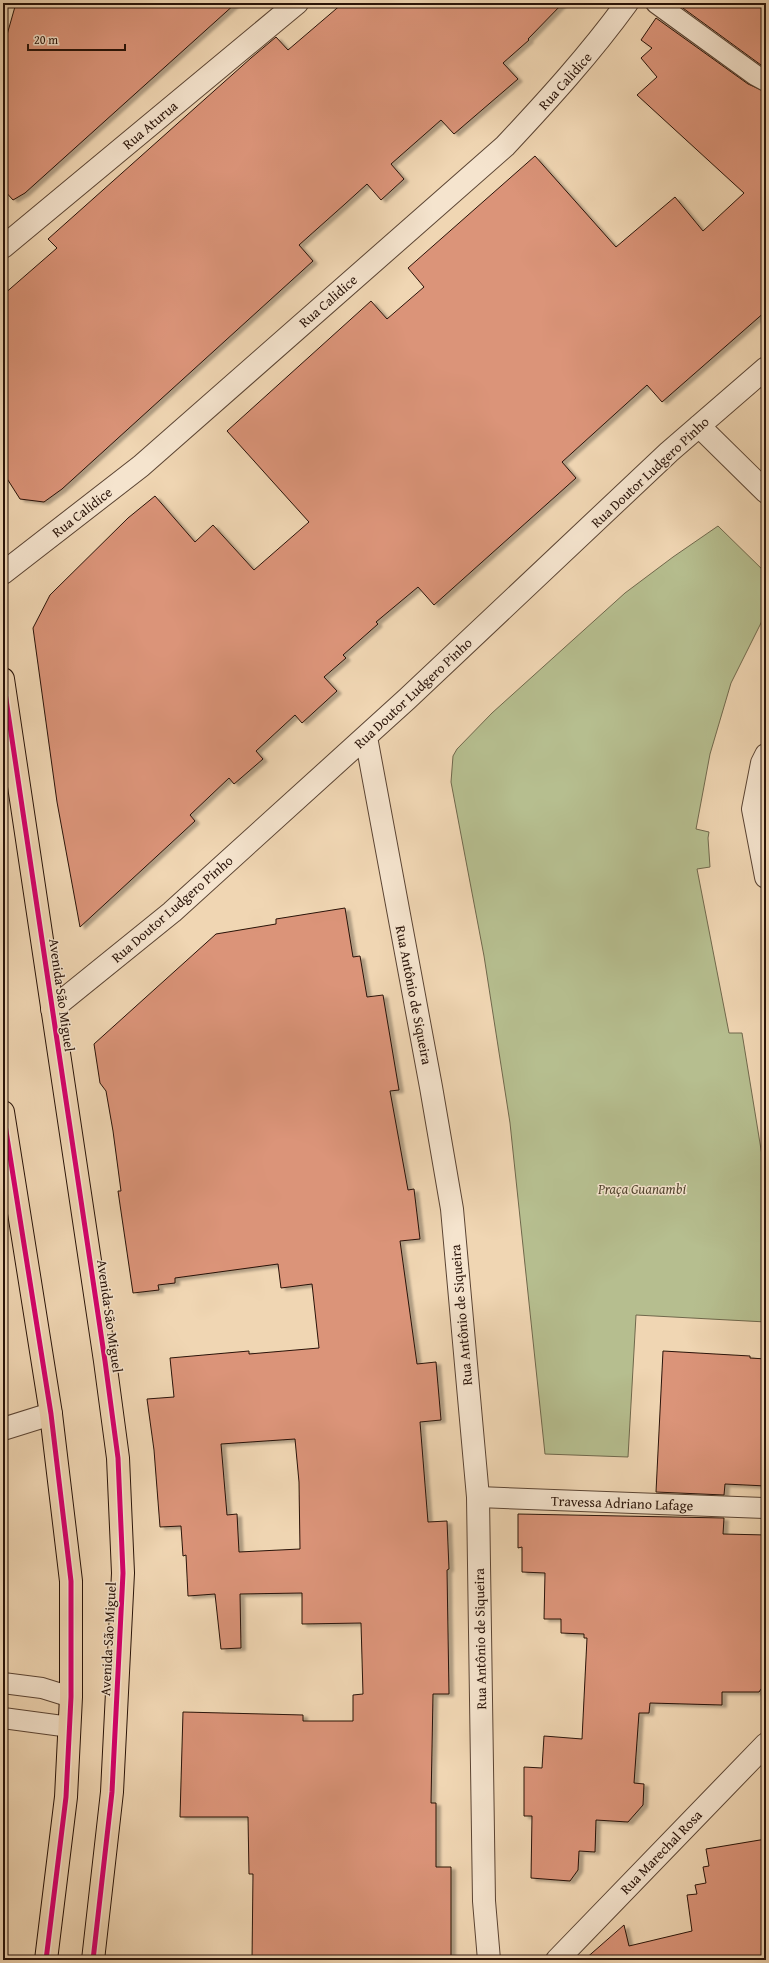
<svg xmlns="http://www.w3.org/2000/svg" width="769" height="1963" font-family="'Gentium Book Plus',serif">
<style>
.green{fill:#b6be8f;stroke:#70684c}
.building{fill:#db9479;stroke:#291308;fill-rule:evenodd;filter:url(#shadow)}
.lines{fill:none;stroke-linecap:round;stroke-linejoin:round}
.lane-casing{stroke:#5b4433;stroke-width:22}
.street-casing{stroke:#5b4433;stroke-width:24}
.primary-casing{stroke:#291308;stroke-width:24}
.lane{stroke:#f5e4ce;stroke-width:20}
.street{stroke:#f5e4ce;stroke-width:22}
.primary{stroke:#f0d6b3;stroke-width:22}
.cycleway-casing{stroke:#f5e4ce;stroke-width:8}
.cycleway{stroke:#d6006c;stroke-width:5}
.labels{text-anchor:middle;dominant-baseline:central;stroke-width:3;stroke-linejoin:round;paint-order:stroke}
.street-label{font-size:14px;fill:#291308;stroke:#f5e4ce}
.park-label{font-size:14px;font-style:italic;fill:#534630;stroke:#f5e4ce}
</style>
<defs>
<filter id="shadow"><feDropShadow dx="4.5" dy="2.5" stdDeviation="1" flood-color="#0004"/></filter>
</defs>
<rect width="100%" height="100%" fill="#f0d6b3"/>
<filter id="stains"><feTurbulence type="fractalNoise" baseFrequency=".005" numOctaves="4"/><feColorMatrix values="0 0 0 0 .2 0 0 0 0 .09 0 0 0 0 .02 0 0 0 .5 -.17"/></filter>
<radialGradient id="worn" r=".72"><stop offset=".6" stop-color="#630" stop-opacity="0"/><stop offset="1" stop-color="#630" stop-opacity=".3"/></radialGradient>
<path class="green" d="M718,526L766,573V613L731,683L710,754L696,829L709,832L708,838L710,867L697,869L729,1033H742L766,1180V1322L636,1315L628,1457L545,1454L510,1123L484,956L451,782L453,756L457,749L492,713L625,593L673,557Z"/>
<path class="building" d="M16,3H236L25,193L13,200L3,189V49Z
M343,3H563L528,39L529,40L503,63L518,79L454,134L441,120L391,164L404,179L381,200L367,184L345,204L299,245L313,261L62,489L44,502L20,499L6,477L3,451V295L57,248L48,239L251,58L276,37L288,50Z
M676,3H766V68L761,65Z
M656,18L748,84L766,92V311L662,402L647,385L562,462L576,478L434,605L418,587L376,622L378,624L343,655L346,658L324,677L337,691L302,723L295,715L256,751L263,759L234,784L229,778L190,815L195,821L80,927L57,802L33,628L50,595L128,518L155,496L195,542L213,525L254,570L309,522L227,431L371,301L387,319L424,287L408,268L535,156L616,247L675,197L703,231L744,193L637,95L657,77L641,58L652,48L641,40Z
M345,908L353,957L360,956L367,997L383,995L399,1090L390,1091L408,1190L414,1189L420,1239L400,1241L417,1364L436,1362L441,1420L420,1422L428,1522L447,1521L449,1569L447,1570L449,1694H433L431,1803H436V1867H451V1960H252L253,1874H249L248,1817H180L183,1712L303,1715V1721H353V1695L363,1694L361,1623L302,1624V1593L240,1594L241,1648L221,1649L215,1594L188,1596L186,1555L183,1556L181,1526L160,1527L154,1450L147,1399L174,1397L170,1358L249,1351V1354L319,1348L312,1284L281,1288L278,1264L175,1278V1283L158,1285L159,1290L133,1293L118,1191H121L113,1131L106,1091L100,1083L94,1044L216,934L276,924V919ZM295,1439L299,1482L300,1549L239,1552L237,1514L227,1515L221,1444Z
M663,1351L750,1356V1358L766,1359V1486L725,1484L724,1495L656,1492Z
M518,1514L724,1518L723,1534L766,1535V1682L759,1692H722V1705L650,1703L649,1713H639L634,1783L644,1784L643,1805L628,1822L596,1820L595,1852L579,1851L578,1870L570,1881L531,1878L532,1816H524V1767L542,1768L544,1736L582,1739L587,1638H584V1634L561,1633V1619H544L545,1573L522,1572V1547L518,1548Z
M766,1839V1960H584L624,1925L629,1946L692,1931L687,1895L697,1894L695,1885L706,1883L703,1867L709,1866L706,1849Z"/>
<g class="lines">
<defs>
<path id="lane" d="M656,3L755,75L766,81
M478,1497L766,1508
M3,1683L42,1688L71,1697
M3,1718L70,1727"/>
<path id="street" d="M3,247L297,3
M699,426L766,492
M3,573L141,466L505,146C548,100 590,54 627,3
M366,737L431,1087L452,1209L478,1497L484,1901L489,1960
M766,755L762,763L753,809L766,877
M52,1009L172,912L407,699L669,452L766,368
M3,1429L51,1414
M557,1960L766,1744"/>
<path id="primary" d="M3,679L105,1361L118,1458L123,1573L112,1792L93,1960
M3,1112L51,1414L71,1581V1697L66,1797L46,1960"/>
</defs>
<use href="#lane" class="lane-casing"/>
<use href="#street" class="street-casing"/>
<use href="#primary" class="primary-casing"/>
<use href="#lane" class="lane"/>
<use href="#street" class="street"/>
<use href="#primary" class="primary"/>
<defs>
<path id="cycleway" d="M3,679L105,1361L118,1458L123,1573L112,1792L93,1960
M3,1112L51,1414L71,1581V1697L66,1797L46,1960"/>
</defs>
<use href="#cycleway" class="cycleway-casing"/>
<use href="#cycleway" class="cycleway"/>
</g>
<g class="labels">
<g class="street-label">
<text transform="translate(565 81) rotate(-48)">Rua Calidice</text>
<text transform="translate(150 125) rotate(-40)">Rua Aturua</text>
<text transform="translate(328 301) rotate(-41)">Rua Calidice</text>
<text transform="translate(650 472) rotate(-43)">Rua Doutor Ludgero Pinho</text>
<text transform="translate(82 512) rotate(-38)">Rua Calidice</text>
<text transform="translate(413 693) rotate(-43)">Rua Doutor Ludgero Pinho</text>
<text transform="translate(172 909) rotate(-41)">Rua Doutor Ludgero Pinho</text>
<text transform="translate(62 995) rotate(82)">Avenida São Miguel</text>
<text transform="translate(414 995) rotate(79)">Rua Antônio de Siqueira</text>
<text transform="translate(461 1315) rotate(-95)">Rua Antônio de Siqueira</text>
<text transform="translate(110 1316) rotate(82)">Avenida São Miguel</text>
<text transform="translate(622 1503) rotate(2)">Travessa Adriano Lafage</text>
<text transform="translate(108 1639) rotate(-87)">Avenida São Miguel</text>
<text transform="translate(480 1639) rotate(-91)">Rua Antônio de Siqueira</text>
<text transform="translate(661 1852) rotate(-46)">Rua Marechal Rosa</text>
</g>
<g class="park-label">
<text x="642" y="1189">Praça Guanambi</text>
</g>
</g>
<rect width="769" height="1963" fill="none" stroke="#f0d6b3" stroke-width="16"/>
<rect x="4" y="4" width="761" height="1955" fill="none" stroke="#291308" stroke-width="2"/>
<rect x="8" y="8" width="753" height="1947" fill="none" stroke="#291308"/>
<path d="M28 44v6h97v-6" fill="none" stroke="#291308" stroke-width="2"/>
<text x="34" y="44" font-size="12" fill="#291308" stroke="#f5e4ce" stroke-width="3" paint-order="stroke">20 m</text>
<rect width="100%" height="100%" filter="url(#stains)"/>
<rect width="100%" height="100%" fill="url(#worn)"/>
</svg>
